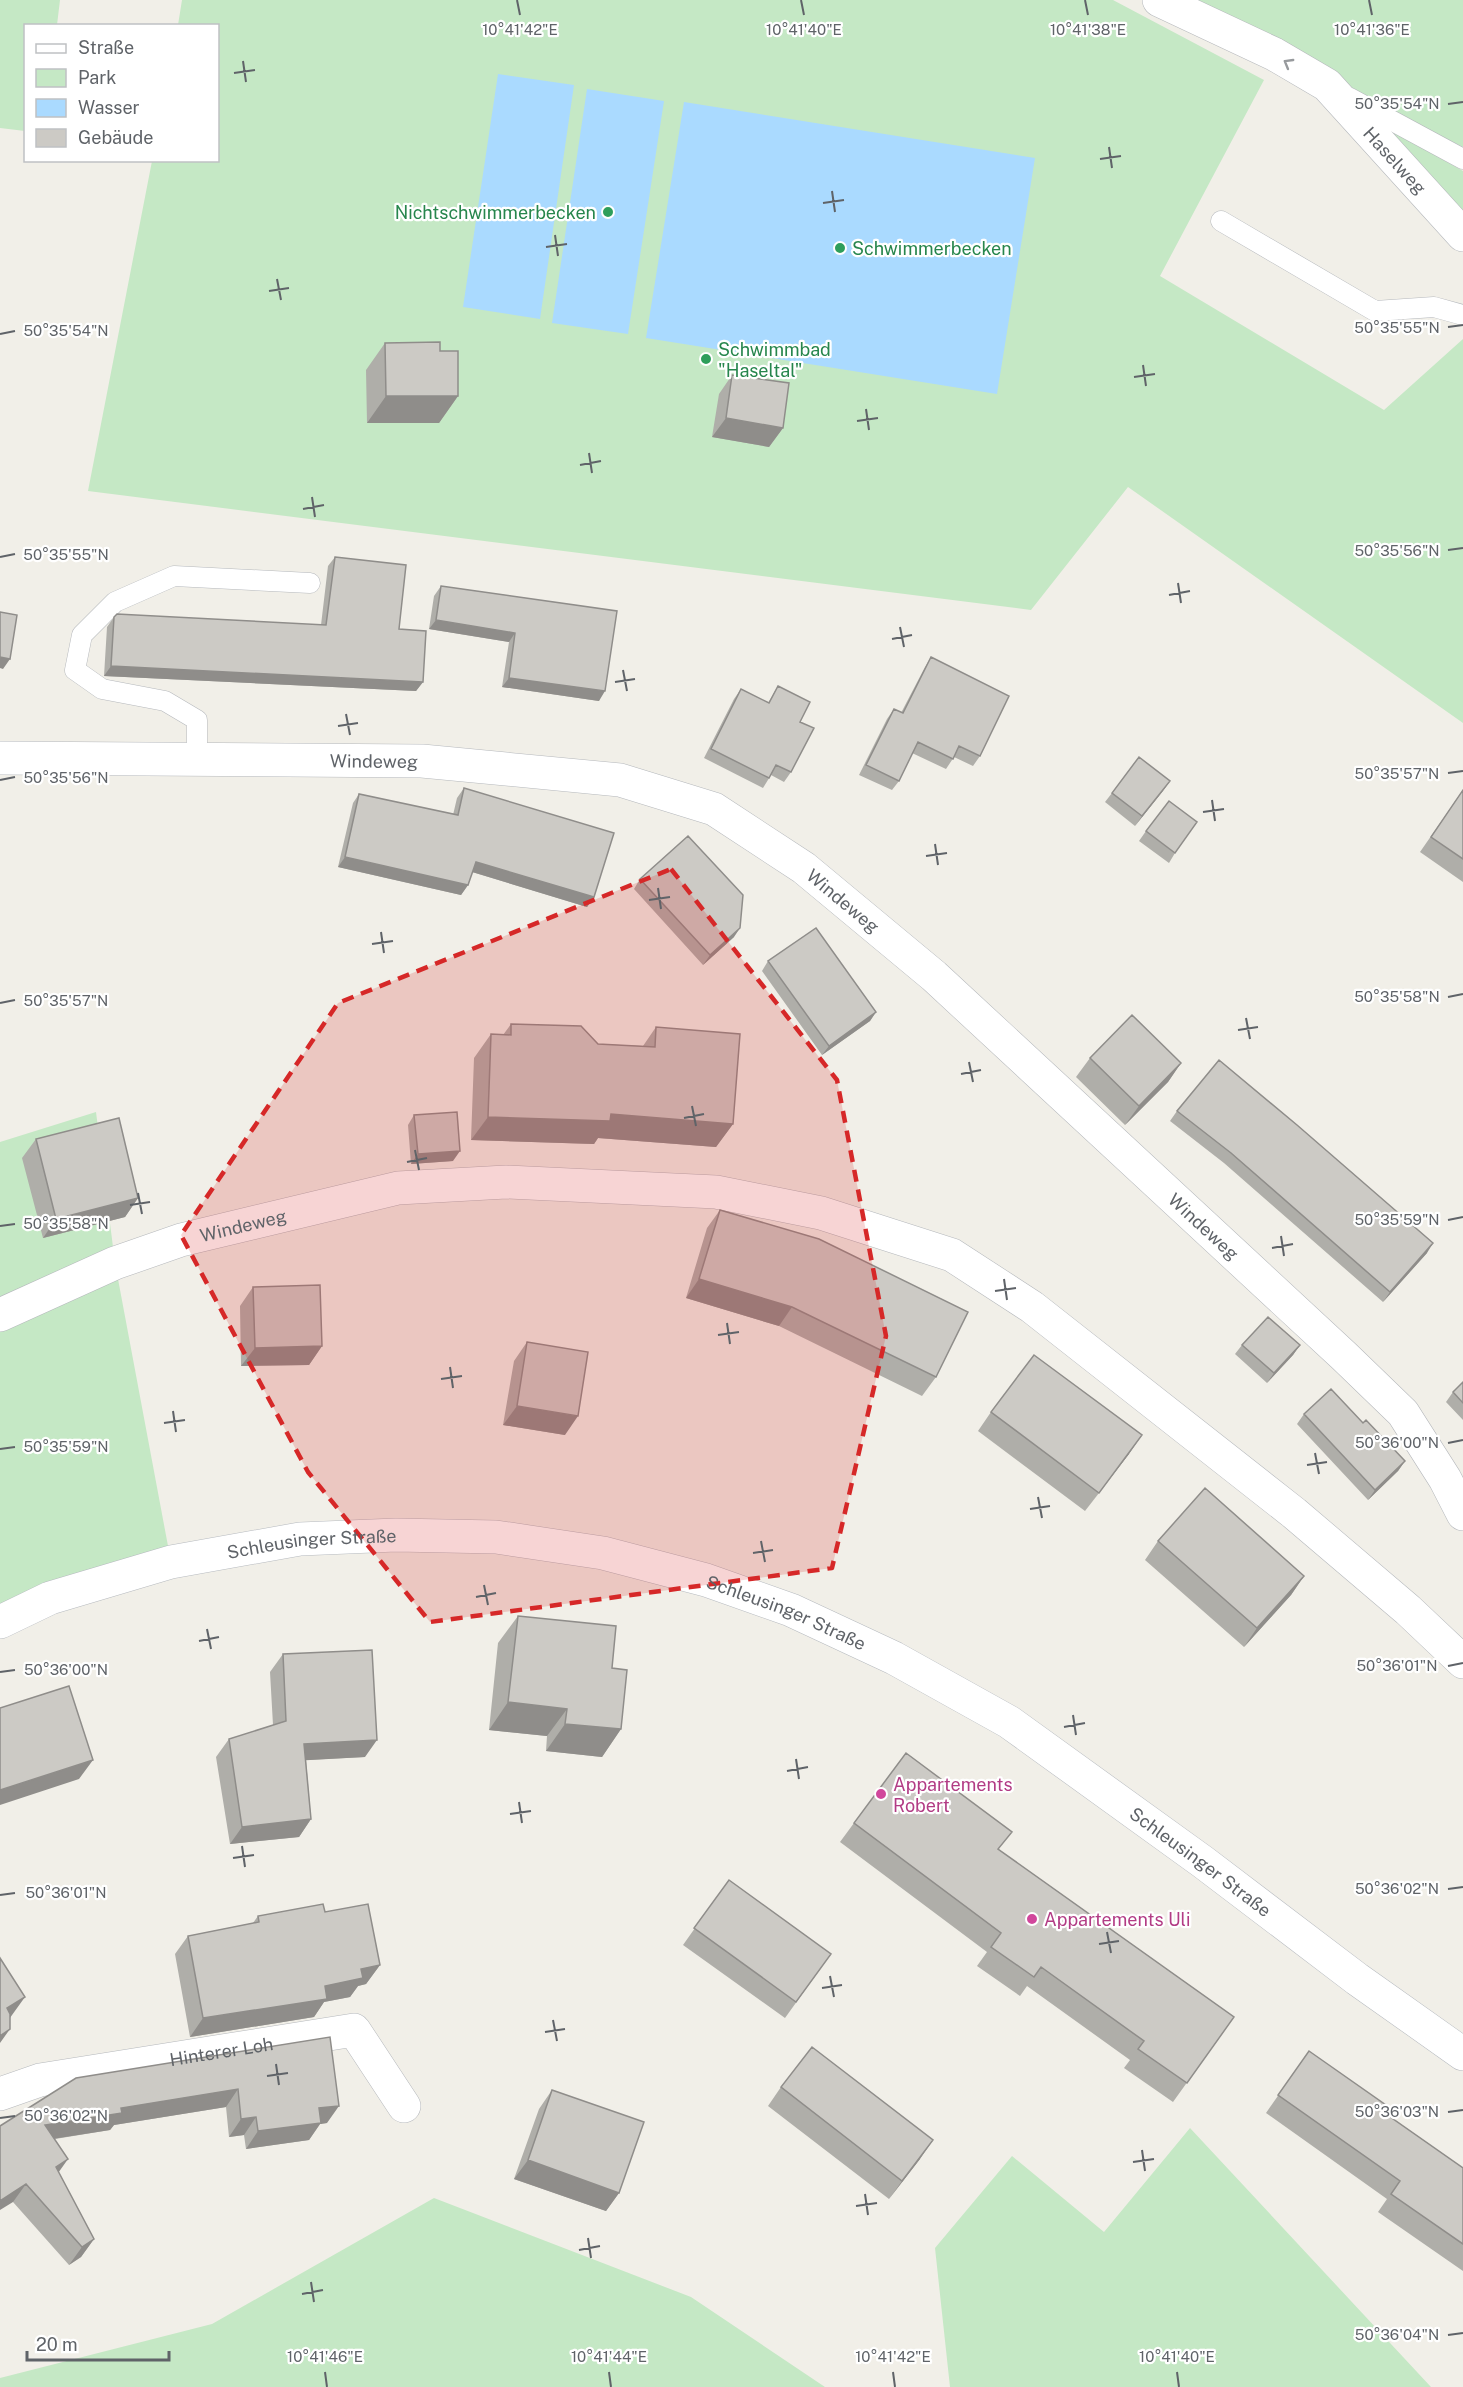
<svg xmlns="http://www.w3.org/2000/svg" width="1463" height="2387" font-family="'Public Sans',sans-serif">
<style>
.green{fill:#c5e8c5}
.water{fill:#aadaff}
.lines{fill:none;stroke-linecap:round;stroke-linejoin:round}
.lane-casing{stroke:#b5b8bc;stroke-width:21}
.street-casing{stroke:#b5b8bc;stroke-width:34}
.secondary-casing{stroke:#b6babf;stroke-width:34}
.lane{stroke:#fff;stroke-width:20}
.street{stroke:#fff;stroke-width:33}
.secondary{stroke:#fff;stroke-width:33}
.wall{fill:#afaea9}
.shaded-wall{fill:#8f8d8a}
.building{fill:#cccac5;stroke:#8f8d8a;stroke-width:1.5}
.oneway{stroke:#979a9d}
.marked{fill:#d62828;fill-opacity:0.2;stroke:#d62828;stroke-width:4.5;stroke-dasharray:12 8;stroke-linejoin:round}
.ticks{fill:none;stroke:#5f6368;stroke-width:2}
.leisure-dot{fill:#2e9e5b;stroke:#fff;stroke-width:2}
.hotel-dot{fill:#d1479c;stroke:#fff;stroke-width:2}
.labels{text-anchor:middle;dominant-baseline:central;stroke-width:4.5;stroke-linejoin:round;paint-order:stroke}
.street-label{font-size:18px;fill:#5f6368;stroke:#fff}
.leisure-label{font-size:18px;fill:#27864d;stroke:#fff;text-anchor:start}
.hotel-label{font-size:18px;fill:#b23c85;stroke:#fff;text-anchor:start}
.ticks-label{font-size:15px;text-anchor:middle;fill:#5f6368;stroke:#fff;stroke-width:4.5;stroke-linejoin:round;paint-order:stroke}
</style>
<rect width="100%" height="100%" fill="#f1efe8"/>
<path class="green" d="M0,0H60L57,25L26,26L25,131L0,128Z
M182,0H1113L1264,80L1160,276L1384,410L1463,339V723L1128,487L1031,610L88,491L152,161L218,160V26L178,25Z
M1189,0H1463V147L1400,116Z
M1380,124L1463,171V216Z
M96,1112L115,1263L171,1562L0,1622V1142Z
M1190,2128L1431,2387H950L935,2248L1012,2156L1104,2232Z
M434,2198L691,2297L825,2387H0V2378L212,2324Z"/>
<path class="water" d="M498,74L574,85L540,319L463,307Z
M587,89L664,101L628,334L552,323Z
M684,102L1035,158L997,394L646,338Z"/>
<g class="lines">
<defs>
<path id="lane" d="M1350,98L1463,159
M1221,221L1375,311L1434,307L1463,315
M197,760V720L165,701L102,689L75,670L82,635L115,602L174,576L310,583"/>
<g id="street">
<path id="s1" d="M1159,0L1274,54L1327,85L1463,235"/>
<path id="s2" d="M0,758L422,761L620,780L714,809L804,868L934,976L1344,1356L1403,1413L1445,1479L1463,1514"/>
<path id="s3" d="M0,1315L115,1263L181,1240L398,1188L506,1182L716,1192L821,1213L952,1255L1032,1307L1294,1513L1408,1610L1463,1662"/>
<path id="s4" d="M0,2094L40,2080L354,2030L404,2106"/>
</g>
<g id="secondary">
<path id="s5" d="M0,1622L50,1598L171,1562L300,1539L396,1535L496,1537L603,1553L706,1580L791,1610L894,1658L1009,1722L1203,1862L1357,1979L1463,2054"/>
</g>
</defs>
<use href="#lane" class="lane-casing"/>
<use href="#street" class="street-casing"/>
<use href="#secondary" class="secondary-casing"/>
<use href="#lane" class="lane"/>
<use href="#street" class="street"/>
<use href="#secondary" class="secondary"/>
</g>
<path class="wall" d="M385,343L440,351L458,396L439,423H367L366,370Z
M732,375L783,428L769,447L712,437L719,394Z
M335,557L399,629L423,682L416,691L104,676L107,627L114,617L321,625L328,566Z
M441,586L617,611L599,701L502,687L509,642L429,629L434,596Z
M931,657L980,756L973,766L954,757L946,769L912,753L899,781L892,790L859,775L887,719L894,709L901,713L925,667Z
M778,686L800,722L791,772L784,782L771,775L763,788L704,758L734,699L741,689L768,703Z
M1170,781L1135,826L1105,802L1112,793Z
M464,788L594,897L587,907L472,872L468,885L461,895L338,867L353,803L359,794L453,815L457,798Z
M1463,790V882L1420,852Z
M1146,831L1175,853L1169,863L1139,841Z
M640,879L734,937L703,965L634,889Z
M768,961L876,1012L870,1021L822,1055L762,971Z
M511,1024L598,1044L643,1046L656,1027L733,1124L716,1147L598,1138L594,1144L471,1140L474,1058L491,1034L503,1035Z
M1090,1058L1181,1063L1168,1082L1125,1125L1076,1077Z
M1177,1111L1427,1253L1383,1302L1224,1163L1170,1121Z
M414,1115L453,1161L411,1164L408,1125Z
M36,1139L138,1198L125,1217L43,1238L22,1158Z
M720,1210L936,1377L922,1396L779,1326L686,1298L707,1228Z
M253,1287L322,1346L309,1365L241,1366L240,1306Z
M527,1342L565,1435L503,1425L514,1361Z
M1242,1345H1300L1293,1355L1267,1383L1235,1354Z
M1463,1382V1420L1446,1402L1453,1392Z
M991,1412L1129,1454L1085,1511L978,1431Z
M1304,1414L1405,1461L1398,1471L1368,1500L1297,1424Z
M1158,1541L1304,1576L1291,1595L1244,1647L1145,1560Z
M518,1616L612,1668L621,1729L602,1757L546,1751L547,1736L489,1730L498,1643Z
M283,1654L365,1757L306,1760L311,1819L299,1837L230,1844L216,1757L229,1739L273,1725L270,1672Z
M854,1823L999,1850L1234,2017L1173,2102L1124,2068L1130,2060L1027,1986L1020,1996L977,1966L987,1952L840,1842Z
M729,1880L831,1954L785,2018L683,1945Z
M325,1912L380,1965L366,1984L358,1986L350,1997L324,2002L314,2017L190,2037L175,1954L188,1936L253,1923L258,1916Z
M330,2037L327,2123L320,2124L309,2140L246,2149L244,2135L229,2137L226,2107L114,2125L110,2130L55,2139L59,2173L94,2239L81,2257L69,2265L13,2202L0,2126Z
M1309,2051L1389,2116L1463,2168V2271L1378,2212L1387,2199L1266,2113Z
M781,2087L920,2159L889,2199L768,2106Z
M552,2090L619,2193L606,2211L514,2179L539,2109Z"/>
<path class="shaded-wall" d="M386,396H458L439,423H367Z
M726,418L783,428L769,447L712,437Z
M436,620L515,633L509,642L429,629Z
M0,657L10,659L3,669L0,668Z
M111,666L423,682L416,691L104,676Z
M509,678L605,691L599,701L502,687Z
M1170,781L1163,791L1135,826L1142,816Z
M345,857L468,885L461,895L338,867Z
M476,862L594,897L587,907L469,871Z
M740,928L734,937L703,965L710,955Z
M876,1012L870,1021L822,1055L829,1046Z
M1181,1063L1168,1082L1125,1125L1139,1106Z
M611,1114L733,1124L716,1147L598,1138L594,1144L471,1140L488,1117Z
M460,1151L453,1161L411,1164L418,1154Z
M138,1198L125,1217L43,1238L56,1219Z
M1433,1243L1427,1253L1383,1302L1390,1292Z
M699,1279L792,1307L779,1326L686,1298Z
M1300,1345L1293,1355L1267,1383L1274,1373Z
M322,1346L309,1365L241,1366L255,1348Z
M517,1406L578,1416L565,1435L503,1425Z
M1142,1435L1129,1454L1085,1511L1099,1493Z
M1405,1461L1398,1471L1368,1500L1375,1490Z
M1304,1576L1291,1595L1244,1647L1257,1628Z
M508,1702L567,1709L547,1736L489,1730Z
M565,1724L621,1729L602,1757L546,1751Z
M377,1740L365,1757L292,1761L304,1744Z
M93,1760L79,1779L0,1805V1790Z
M311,1819L299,1837L230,1844L242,1827Z
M380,1965L366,1984L358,1986L350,1997L324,2002L314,2017L190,2037L203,2018L325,1986L361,1969Z
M25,1997L7,2022V2008Z
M10,2029L0,2043V2036Z
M238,2089L226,2107L114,2125L110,2130L33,2142L45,2125L121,2108Z
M339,2106L327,2123L320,2124L309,2140L246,2149L258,2131L319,2108Z
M256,2117L244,2135L229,2137L241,2119Z
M933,2140L920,2159L889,2199L902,2181Z
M68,2159L56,2176V2167Z
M528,2160L619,2193L606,2211L514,2179Z
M26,2184L13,2202L0,2210V2201Z
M94,2239L81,2257L69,2265L82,2247Z"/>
<path class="building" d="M440,342V351H458V396H386L385,343Z
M732,375L789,383L783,428L726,418Z
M335,557L406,565L399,629L426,631L423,682L111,666L114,617L117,614L326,625Z
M441,586L617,611L605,691L509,678L515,633L436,620Z
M0,612L17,615L10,659L0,657Z
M931,657L1009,696L980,756L959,746L953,759L918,742L899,781L866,765L894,709L903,713Z
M778,686L810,702L800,722L814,728L791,772L776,765L769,778L711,749L741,689L769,703Z
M1139,757L1170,781L1142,816L1112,793Z
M464,788L614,833L594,897L476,862L468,885L345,857L359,794L458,815Z
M1463,790V859L1431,837Z
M1169,801L1197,822L1175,853L1146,831Z
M688,836L743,895L740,928L710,955L640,879Z
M816,928L876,1012L829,1046L768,961Z
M1132,1015L1181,1063L1139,1106L1090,1058Z
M511,1024L581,1026L598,1044L655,1047L656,1027L740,1034L733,1124L611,1114L610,1121L488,1117L491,1034L511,1035Z
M1219,1060L1297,1125L1433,1243L1390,1292L1231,1153L1177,1111Z
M457,1112L460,1151L418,1154L414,1115Z
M119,1118L138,1198L56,1219L36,1139Z
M720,1210L819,1239L968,1312L936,1377L792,1307L699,1279Z
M320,1285L322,1346L255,1348L253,1287Z
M1268,1317L1300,1345L1274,1373L1242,1345Z
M527,1342L588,1352L578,1416L517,1406Z
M1034,1355L1142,1435L1099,1493L991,1412Z
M1463,1382V1403L1453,1392Z
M1331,1389L1363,1423L1366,1420L1405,1461L1375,1490L1304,1414Z
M1205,1488L1304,1576L1257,1628L1158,1541Z
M518,1616L616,1626L612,1668L627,1670L621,1729L565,1724L567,1709L508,1702Z
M372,1650L377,1740L304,1744L311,1819L242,1827L229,1739L286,1721L283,1654Z
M69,1686L93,1760L0,1790V1708Z
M906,1753L1012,1832L998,1849L1234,2017L1187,2083L1138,2049L1144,2041L1041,1967L1034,1977L991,1947L1001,1933L854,1823Z
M729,1880L831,1954L796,2002L694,1928Z
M323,1904L325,1912L368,1904L380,1965L361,1969L363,1978L325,1986L327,1999L203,2018L188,1936L259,1922L258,1916Z
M0,1958L25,1997L7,2008L10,2014V2029L0,2036Z
M330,2037L339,2106L319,2108L321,2123L258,2131L256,2117L241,2119L238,2089L121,2108L122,2113L45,2125L68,2159L56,2167L94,2239L82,2247L26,2184L0,2201V2126L76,2078Z
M812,2047L933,2140L902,2181L781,2087Z
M1309,2051L1393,2110L1389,2116L1463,2168V2244L1391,2194L1400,2181L1278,2095Z
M552,2090L644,2122L619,2193L528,2160Z"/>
<defs><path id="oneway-chevron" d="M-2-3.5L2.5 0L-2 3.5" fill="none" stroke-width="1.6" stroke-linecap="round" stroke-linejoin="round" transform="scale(1.5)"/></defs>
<use class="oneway" href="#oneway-chevron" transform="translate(1288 63) rotate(-150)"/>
<path class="marked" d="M671,869L837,1080L886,1336L832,1568L430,1622L308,1472L181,1235L338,1003Z"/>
<path class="ticks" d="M517,0L520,15M801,0L804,15M1085,0L1088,15M1369,0L1372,15M243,61L246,82M234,73L255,70M1448,104L1463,102M1109,147L1112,168M1100,159L1121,156M832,191L835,212M823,203L844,200M555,235L558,256M546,247L567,244M277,279L281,300M269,291L289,288M1448,327L1463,325M0,334L15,331M1143,365L1146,386M1134,377L1155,374M866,409L869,430M857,421L878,418M589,453L592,473M580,465L601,461M312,497L315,517M303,509L324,505M1448,550L1463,548M0,557L15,554M1178,583L1181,603M1169,595L1190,591M900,627L904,647M892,639L912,635M623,670L627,691M615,682L635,679M346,714L350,735M338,726L358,723M1448,773L1463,771M0,780L15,777M1212,800L1215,821M1203,812L1224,809M935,844L938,865M926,856L947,853M658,888L661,909M649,900L670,897M381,932L384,953M372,944L393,941M1448,997L1463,994M0,1003L15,1000M1246,1018L1250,1039M1238,1030L1258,1027M969,1062L973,1082M961,1074L981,1070M692,1106L696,1126M684,1118L704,1114M415,1150L419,1170M407,1162L427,1158M138,1193L142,1214M130,1205L150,1202M1448,1220L1463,1217M0,1226L15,1224M1281,1236L1284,1256M1272,1248L1293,1244M1004,1279L1007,1300M995,1291L1016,1288M727,1323L730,1344M718,1335L739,1332M450,1367L453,1388M441,1379L462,1376M173,1411L176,1432M164,1423L185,1420M1448,1443L1463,1440M0,1449L15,1447M1315,1453L1319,1474M1307,1465L1327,1462M1038,1497L1042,1518M1030,1509L1050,1506M761,1541L765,1562M753,1553L773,1550M484,1585L488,1605M476,1597L496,1593M207,1629L211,1649M199,1641L219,1637M1448,1666L1463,1663M0,1672L15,1670M1073,1715L1076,1735M1064,1727L1085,1723M796,1759L799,1779M787,1771L808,1767M519,1802L522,1823M510,1814L531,1811M242,1846L245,1867M233,1858L254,1855M1448,1889L1463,1887M0,1895L15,1893M1107,1932L1111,1953M1099,1944L1119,1941M830,1976L834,1997M822,1988L842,1985M553,2020L557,2041M545,2032L565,2029M276,2064L279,2085M267,2076L288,2073M1448,2112L1463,2110M0,2118L15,2116M1142,2150L1145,2171M1133,2162L1154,2159M865,2194L868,2215M856,2206L877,2203M588,2238L591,2258M579,2250L600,2246M311,2282L314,2302M302,2294L323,2290M1448,2335L1463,2333M325,2372L327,2387M609,2372L611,2387M893,2372L895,2387M1177,2372L1179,2387"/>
<g class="leisure-dot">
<circle cx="608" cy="212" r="6"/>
<circle cx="840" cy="248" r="6"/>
<circle cx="706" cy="359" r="6"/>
</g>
<g class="hotel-dot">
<circle cx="881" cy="1794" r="6"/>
<circle cx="1032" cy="1919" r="6"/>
</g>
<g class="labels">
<g class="street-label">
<text stroke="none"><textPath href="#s1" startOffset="290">Haselweg</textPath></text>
<text stroke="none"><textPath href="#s2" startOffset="374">Windeweg</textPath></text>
<text stroke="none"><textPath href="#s2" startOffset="878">Windeweg</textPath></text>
<text stroke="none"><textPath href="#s3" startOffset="260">Windeweg</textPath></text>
<text stroke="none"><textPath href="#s2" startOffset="1364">Windeweg</textPath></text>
<text stroke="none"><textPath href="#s5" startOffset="324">Schleusinger Straße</textPath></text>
<text stroke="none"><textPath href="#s5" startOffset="810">Schleusinger Straße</textPath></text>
<text stroke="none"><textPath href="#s5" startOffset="1296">Schleusinger Straße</textPath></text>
<text stroke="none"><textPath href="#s4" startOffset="226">Hinterer Loh</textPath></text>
</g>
<g class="leisure-label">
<text x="596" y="212" text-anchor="end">Nichtschwimmerbecken</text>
<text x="852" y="248">Schwimmerbecken</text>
<text x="718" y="349">Schwimmbad<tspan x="718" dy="21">"Haseltal"</tspan></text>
</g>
<g class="hotel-label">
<text x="893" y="1784">Appartements<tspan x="893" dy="21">Robert</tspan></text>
<text x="1044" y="1919">Appartements Uli</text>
</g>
</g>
<g class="ticks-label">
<text x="1088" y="35">10°41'38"E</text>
<text x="1372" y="35">10°41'36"E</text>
<text x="520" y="35">10°41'42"E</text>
<text x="804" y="35">10°41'40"E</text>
<text x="1397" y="109">50°35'54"N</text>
<text x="1397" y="333">50°35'55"N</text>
<text x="66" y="336">50°35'54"N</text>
<text x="1397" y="556">50°35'56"N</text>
<text x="66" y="560">50°35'55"N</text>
<text x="1397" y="779">50°35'57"N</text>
<text x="66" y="783">50°35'56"N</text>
<text x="1397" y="1002">50°35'58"N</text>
<text x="66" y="1006">50°35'57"N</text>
<text x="1397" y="1225">50°35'59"N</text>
<text x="66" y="1229">50°35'58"N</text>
<text x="1397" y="1448">50°36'00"N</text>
<text x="66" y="1452">50°35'59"N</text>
<text x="1397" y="1671">50°36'01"N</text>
<text x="66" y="1675">50°36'00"N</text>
<text x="1397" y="1894">50°36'02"N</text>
<text x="66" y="1898">50°36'01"N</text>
<text x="1397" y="2117">50°36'03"N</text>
<text x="66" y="2121">50°36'02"N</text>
<text x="1397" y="2340">50°36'04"N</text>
<text x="325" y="2362">10°41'46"E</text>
<text x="609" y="2362">10°41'44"E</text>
<text x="893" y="2362">10°41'42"E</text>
<text x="1177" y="2362">10°41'40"E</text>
</g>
<rect x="24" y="24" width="195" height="138" fill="#ffffff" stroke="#bfc1c3" stroke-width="1.5"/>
<rect x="36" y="44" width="30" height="9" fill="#ffffff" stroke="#bfc1c3" stroke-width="1.5"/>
<text x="78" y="54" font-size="18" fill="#5f6368">Straße</text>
<rect x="36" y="69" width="30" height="18" fill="#c5e8c5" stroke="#bfc1c3" stroke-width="1.5"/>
<text x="78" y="84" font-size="18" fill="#5f6368">Park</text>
<rect x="36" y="99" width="30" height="18" fill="#aadaff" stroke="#bfc1c3" stroke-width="1.5"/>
<text x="78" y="114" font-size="18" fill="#5f6368">Wasser</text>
<rect x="36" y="129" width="30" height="18" fill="#cccac5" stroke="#bfc1c3" stroke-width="1.5"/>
<text x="78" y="144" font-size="18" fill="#5f6368">Gebäude</text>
<path d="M27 2351v9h142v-9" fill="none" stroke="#5f6368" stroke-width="3"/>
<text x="36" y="2351" font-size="18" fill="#5f6368" stroke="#ffffff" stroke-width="4.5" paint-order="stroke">20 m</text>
</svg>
